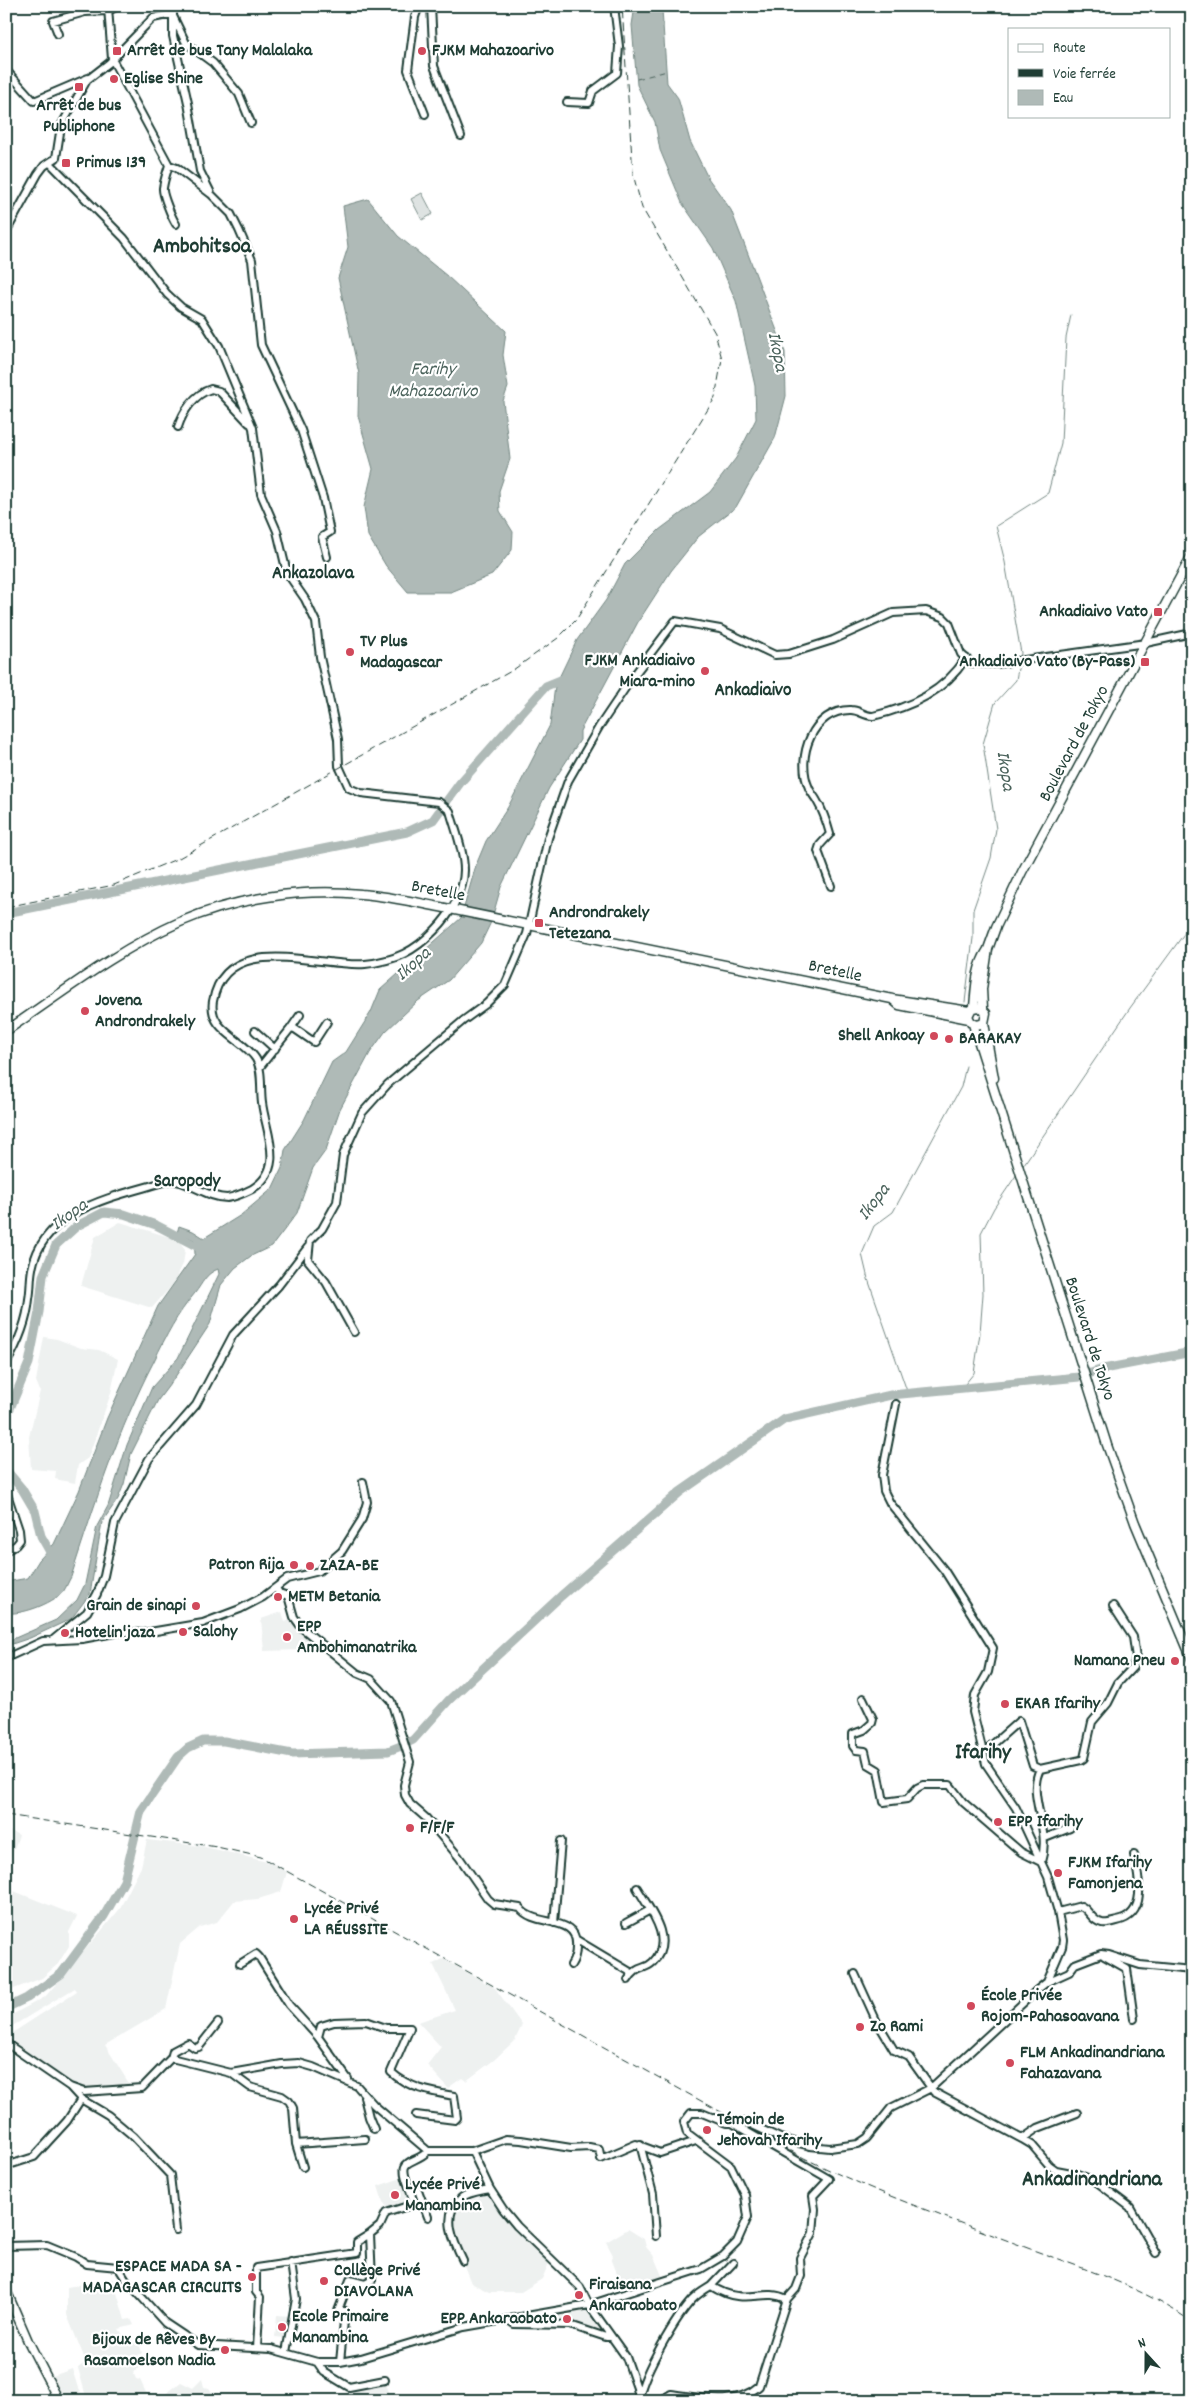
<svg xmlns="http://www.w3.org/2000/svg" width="1198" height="2407" font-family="Dekko,sans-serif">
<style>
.built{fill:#eef1f0}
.green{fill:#dee3e2;stroke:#7e908b}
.water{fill:#afbab7;stroke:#758883}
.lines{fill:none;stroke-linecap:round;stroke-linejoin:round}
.stream{stroke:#758883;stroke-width:1}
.river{stroke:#afbab7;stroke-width:9}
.ferry{stroke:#4a625b;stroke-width:1;stroke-dasharray:6 5;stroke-linecap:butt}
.minor-casing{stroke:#1f3d34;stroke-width:10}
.major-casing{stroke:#1f3d34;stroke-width:11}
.minor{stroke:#fff;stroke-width:6}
.major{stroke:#fff;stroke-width:8}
.rail{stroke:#1f3d34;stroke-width:1;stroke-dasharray:8 4;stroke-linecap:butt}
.poi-dot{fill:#d1495b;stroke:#fff;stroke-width:2}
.labels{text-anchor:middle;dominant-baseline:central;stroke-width:4.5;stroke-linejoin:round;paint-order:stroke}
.poi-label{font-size:18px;font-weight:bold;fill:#1f3d34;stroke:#fff;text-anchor:start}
.street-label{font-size:18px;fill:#1f3d34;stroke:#fff}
.water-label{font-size:19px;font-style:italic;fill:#4a625b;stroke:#fff}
.neighbourhood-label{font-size:19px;font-weight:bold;fill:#1f3d34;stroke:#fff}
.district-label{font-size:22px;font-weight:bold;fill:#1f3d34;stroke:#fff}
</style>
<rect width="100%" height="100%" fill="#fff"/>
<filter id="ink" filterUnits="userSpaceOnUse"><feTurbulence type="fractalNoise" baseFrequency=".02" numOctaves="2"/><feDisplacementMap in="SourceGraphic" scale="10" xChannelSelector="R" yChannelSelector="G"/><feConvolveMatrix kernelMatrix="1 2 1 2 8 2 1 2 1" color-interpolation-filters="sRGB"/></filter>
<g filter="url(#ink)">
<path class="built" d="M120,1222L179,1240L185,1250L183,1264L173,1284L152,1308L81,1286L95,1237Z
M44,1337L57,1339L81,1348L99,1350L118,1359L111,1393L88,1458L78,1465L75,1483L55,1479L56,1471L31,1469L29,1437L40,1391L36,1381Z
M282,1612L285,1622L293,1619L322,1644L300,1647V1650L264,1651L261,1619Z
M6,1829L19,1835L6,1872Z
M147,1840L200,1846L223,1851L275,1864L287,1872L281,1892L258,1899L234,1901L217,1922L200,1927L180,1944L166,2009L105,2045L130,2085L78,2088L6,2043V2037L77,1991L75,1988L6,2030V2018L45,1997L119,1910L141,1867Z
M6,1888L77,1916L69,1932V1946L58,1964L42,1978L6,1992Z
M443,1959L495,1988L522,2025L515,2040L494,2060L466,2081L462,2078L448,2088L427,2065L441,2047L418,2022L455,2010L433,1964Z
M402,2178L407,2189L410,2203L389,2209L383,2202L378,2186Z
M489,2194L549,2263L542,2279L521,2292H489L471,2283L453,2239L451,2213L459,2204Z
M628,2229L644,2239L646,2247L653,2255L664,2280L624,2291L611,2258L613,2255L606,2242Z
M113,2279L125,2320L131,2319L134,2325L119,2329L129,2344L139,2343L142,2353L138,2355L141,2367L133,2372L136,2379L140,2380L150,2401H114L109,2395L87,2400L78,2368L86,2362L67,2315V2287Z
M587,2308L607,2335L538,2322L539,2316Z
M277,2315L290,2316L286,2338L275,2337Z
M72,2369L78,2388L81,2392L65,2401L50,2377Z
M202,2379L204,2387L209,2388L218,2401H157L181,2382L193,2388Z
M384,2382L392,2401H353L346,2390Z"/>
<path class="green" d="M422,193L433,214L422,220L411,199Z"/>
<path class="water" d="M635,6H665L662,10L667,83L678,98L690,141L708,178L731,210L748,254L785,352L786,396L775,438L736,507L698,537L671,571L638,622L580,731V740L549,788L501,887L491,922L481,943L449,980L418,1001L385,1032L370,1053L340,1109L326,1150L313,1168L297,1213L272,1246L251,1256L235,1268L221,1285L210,1324L173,1380L158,1400L131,1454L124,1484L118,1499L102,1522L90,1594L71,1619L30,1638L6,1646V1642L56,1620L77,1600L85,1584L97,1526L108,1506L127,1445L152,1387L178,1358L219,1274L218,1269C205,1274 203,1283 195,1293C176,1316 167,1334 154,1361C118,1430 95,1503 71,1577C68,1582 66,1588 63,1592C51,1604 22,1615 6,1613V1582L28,1578L39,1560L54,1544L79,1491L107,1418L158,1306L195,1254L194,1240L177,1233L179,1226L193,1231L204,1238L241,1215L272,1189L282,1168L285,1150L304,1120L332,1062L346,1052L371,1012L380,990L461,918L476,865L486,841L508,807L550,725L555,686L577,640L606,600L625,564L659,530L710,492L736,458L756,419L755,386L736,301L713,248L682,203L660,150L655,122L637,85L632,25Z
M368,199L398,236L447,276L506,331L503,355L508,387L503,401L510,459L499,491L500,511L513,532L512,550L492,575L451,592H408L386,566L368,536L364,507L373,469L358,416L359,374L338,278L348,247L343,206Z"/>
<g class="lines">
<path class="stream" d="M1020,659L1021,653L1005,562L996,526L1048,493L1061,443L1066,338L1071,315
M965,1002L973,938V910L991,858L996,829L983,744L995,703L1016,680L1019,663
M1022,1167L1130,1008L1192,923
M961,1389L974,1373L980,1333L983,1294L981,1233L994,1208L1017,1174
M908,1394L868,1279L862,1254L874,1226L893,1212L961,1087L966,1066"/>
<path class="river" d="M6,913L407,832L433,820L460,783L546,686L568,677
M6,1418L29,1363L39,1312L43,1276L56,1245L77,1226L104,1212L124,1214L156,1225L204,1250
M6,1470L22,1489L35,1511L41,1536L54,1559
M6,2008L27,1998L61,1974L104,1916L124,1881L141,1811L178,1757L188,1748L203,1741H224L292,1754L388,1751L401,1746L413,1740L449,1700L561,1596L680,1492L785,1419L891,1395L1079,1377L1103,1369L1192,1352"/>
<path class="ferry" d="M637,79L667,71"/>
<defs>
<path id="minor" d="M170,6L173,10V36L188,103L200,171L210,191
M419,6L415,17L408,70L425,114
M431,6L434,66L461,136
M108,8L112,59
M58,34L53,21L85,12L108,11L118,6
M112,59L169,165L177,168L211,194L231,214L239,230L252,260L261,345L301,430L323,498L330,532L322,537L327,557
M6,70L34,101L88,78
M567,102L589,103L593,91L617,73L619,46L614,6
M169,165C167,172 164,180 163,188C162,194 172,218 176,224
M6,232L38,174L44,166L56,158L61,126L87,80L109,63L153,18L172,14L186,43L213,63L239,94L251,123
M178,427C183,412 194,394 211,389L219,391L249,423
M831,886L818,851L820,845L830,834C827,823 823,811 817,801C815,797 811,793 809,788C795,757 813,709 851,710C859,710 864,716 873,716C911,707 944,692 966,658
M291,1028L300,1015
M255,1031L275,1049
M260,1067L291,1028L295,1029L314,1042L327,1022
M308,1260L310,1241L322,1229L337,1202L343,1155L362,1113L388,1084L464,1020L486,1004L505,985L527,934L548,838L568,781L599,727L632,678L675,621L720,629L775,655L789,654L833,640L893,613L926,611L943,617L949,623L961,654L971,663L996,664L1146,643L1192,633
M6,1364C17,1345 27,1322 29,1299C31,1289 30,1279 32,1269C44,1206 120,1196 170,1180C190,1181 207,1198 227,1198C236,1197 244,1193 252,1189C286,1168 266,1134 262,1103C260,1089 263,1071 256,1059C243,1038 208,1031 213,1001C226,930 320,968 365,964C395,961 415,951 435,930C450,915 464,892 464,870C464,851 455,829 450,811L439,802L361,793L349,788L339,766L338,739L320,657L316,622L305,599L287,573L277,531L261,494L253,428L219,346L202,319L181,307L167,294L124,238L50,163
M896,1404L882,1475L884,1491L890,1503L944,1570L993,1648L988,1672L975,1695L973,1712L986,1764L1016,1808L1048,1877L1058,1912L1063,1940L1062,1947L1047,1982
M6,1491L19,1530L20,1540L16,1545L6,1551
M276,1588L279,1593L288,1596L294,1617L302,1628L357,1673L371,1679L391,1701L410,1762L404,1785L405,1795L410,1804L426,1818L459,1857L488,1899L494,1904L520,1908C534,1928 579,1914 576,1947C576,1954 575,1959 571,1965
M54,1639L87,1612L97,1594L104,1576L115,1523L149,1459L196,1405L233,1335L279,1285L308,1247V1260L326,1282L354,1332
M6,1658L43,1641L82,1639L120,1632L144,1633L203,1623L240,1609L263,1597L287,1579L319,1571L342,1551L362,1519L367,1502L363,1482
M863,1698L873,1719L872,1723L864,1730L853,1734V1746L856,1750L865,1751L868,1764L878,1770L884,1802L907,1799L917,1788L923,1785H950L963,1802L1021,1852L1041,1862C1052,1828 1026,1797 1040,1769
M983,1753L1019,1721L1033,1766L1040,1769L1081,1760L1084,1758L1092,1722L1108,1703L1118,1683L1133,1667L1136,1658L1133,1637L1113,1606
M1045,1838L1070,1828
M1058,1912L1081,1906C1089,1910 1092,1921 1102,1923C1106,1924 1113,1922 1117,1921C1148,1915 1139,1877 1134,1855
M554,1923L561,1841
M626,1923L650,1910
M577,1940L632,1973
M1104,1956L1127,1969L1134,2019
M240,1964L256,1954L259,1957L289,2005L318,2037L348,2079
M855,1974L876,2020L894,2050L909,2057L934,2092L1022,2139L1032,2145L1049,2165L1056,2170L1077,2174L1097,2182L1130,2207L1156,2253
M628,1980C638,1964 644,1971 653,1962C675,1940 650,1910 637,1888
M318,2037L321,2026L334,2022L366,2021L386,2028H410L391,2072C408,2088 431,2092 454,2096L457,2118L455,2120L416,2115
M6,2043L70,2087L84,2092L142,2088L171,2058L231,2073L282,2064L299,2063L313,2067L357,2086L374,2105L428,2151H472L490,2189L503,2209L517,2226L580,2287L589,2305L626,2357L637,2388L639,2401
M171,2058L173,2051L188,2043L195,2048L199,2047L218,2023
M231,2073L250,2087L282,2096L289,2101L293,2108L296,2144
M70,2087L81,2099L108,2115L133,2136L170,2175L176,2230
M364,2097L369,2117L374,2129
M732,2123L829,2179L813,2196L815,2209L813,2233L800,2258L801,2276L796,2289L787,2299
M1022,2139L1038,2128L1077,2113
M640,2144L653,2194L656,2236
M428,2151C413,2166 396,2156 409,2187L418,2190L428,2217
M472,2151L506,2139L521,2140L571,2148L589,2147L599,2149L601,2159L636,2144L660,2153L696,2141
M6,2166L34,2157L67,2121L81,2099
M303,2167L296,2144L365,2139
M6,2246L47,2245L76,2257L87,2264L118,2267L127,2281L165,2323L198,2345L271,2349L317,2362H340L361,2358L464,2327L589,2305L701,2269L723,2256L737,2242L748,2217L745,2195L731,2166L687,2133L684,2122L691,2113H702L726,2123L746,2122L780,2138L810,2146L830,2148L858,2144L867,2138L891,2108L931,2088L1037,1990L1047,1982L1069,1972L1075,1964L1101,1954L1109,1955L1140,1965L1192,1970
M463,2261C454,2243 441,2215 460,2199C467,2192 480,2191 490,2189
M507,2319L514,2324L570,2325L606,2337H611
M257,2348L260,2297L256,2292V2268L357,2253V2242L370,2234
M286,2352L296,2299L291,2262
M317,2362L324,2372L349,2387L385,2380
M340,2362L345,2311H338L350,2280L365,2284L372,2280L370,2234L380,2226L386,2213L411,2205L413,2200L409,2187
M640,2395C644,2372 676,2317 692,2300C698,2294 704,2290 711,2286
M660,2401L671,2394C701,2398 736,2407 759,2386L787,2299C769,2290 755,2299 737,2296C727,2295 719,2291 711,2286L733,2263"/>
<path id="major" d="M892,999L899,1005L969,1019
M974,1007C976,986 976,968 987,951
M983,1008L982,989L988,949L996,927L1022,872L1192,555
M984,1023L977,1025L971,1022L968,1016L972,1008L980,1007L986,1013L984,1023L994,1078
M973,1024L1107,1445L1135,1523L1192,1659
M6,1031C62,993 117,950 180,922C235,898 301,888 361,894C388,896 414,902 440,907L892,999L969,1011
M6,2290L28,2341L59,2401"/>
</defs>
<use href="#minor" class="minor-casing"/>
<use href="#major" class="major-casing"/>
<use href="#minor" class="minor"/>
<use href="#major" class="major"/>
<path class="rail" d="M6,907L114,885L179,858L513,670L558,638L576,620L715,398L722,359L715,333L642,208L633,174L622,6
M6,1815L217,1847L261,1857L804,2158C878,2194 956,2221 1033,2250C1088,2270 1144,2288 1192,2322"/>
</g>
</g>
<g class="poi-dot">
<rect x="112" y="46" width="10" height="10" rx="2.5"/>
<circle cx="422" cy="51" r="5"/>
<circle cx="114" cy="79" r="5"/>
<rect x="74" y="82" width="10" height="10" rx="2.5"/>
<rect x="61" y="158" width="10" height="10" rx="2.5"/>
<rect x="1153" y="607" width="10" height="10" rx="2.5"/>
<circle cx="350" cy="652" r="5"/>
<rect x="1140" y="657" width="10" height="10" rx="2.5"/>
<circle cx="705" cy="671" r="5"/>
<rect x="534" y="918" width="10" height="10" rx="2.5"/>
<circle cx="85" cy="1011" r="5"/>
<circle cx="934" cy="1036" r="5"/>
<circle cx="949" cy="1039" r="5"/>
<circle cx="294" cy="1565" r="5"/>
<circle cx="310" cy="1566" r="5"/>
<circle cx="278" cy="1597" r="5"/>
<circle cx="196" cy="1606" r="5"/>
<circle cx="183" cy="1632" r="5"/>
<circle cx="65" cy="1633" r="5"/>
<circle cx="287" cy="1637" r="5"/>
<circle cx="1175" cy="1661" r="5"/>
<circle cx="1005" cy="1704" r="5"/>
<circle cx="998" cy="1822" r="5"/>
<circle cx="410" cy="1828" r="5"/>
<circle cx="1058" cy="1873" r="5"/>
<circle cx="294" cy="1919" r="5"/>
<circle cx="971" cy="2006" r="5"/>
<circle cx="860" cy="2027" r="5"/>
<circle cx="1010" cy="2063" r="5"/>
<circle cx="707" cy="2130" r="5"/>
<circle cx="395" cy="2195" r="5"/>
<circle cx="252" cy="2277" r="5"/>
<circle cx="324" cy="2281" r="5"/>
<circle cx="579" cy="2295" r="5"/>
<circle cx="567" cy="2319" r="5"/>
<circle cx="282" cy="2327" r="5"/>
<circle cx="225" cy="2350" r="5"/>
</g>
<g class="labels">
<g class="poi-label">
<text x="127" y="51">Arrêt de bus Tany Malalaka</text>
<text x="432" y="51">FJKM Mahazoarivo</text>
<text x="124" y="79">Eglise Shine</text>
<text x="79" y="106" text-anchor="middle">Arrêt de bus<tspan x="79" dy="21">Publiphone</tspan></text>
<text x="76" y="163">Primus 139</text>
<text x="1148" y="612" text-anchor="end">Ankadiaivo Vato</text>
<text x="360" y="642">TV Plus<tspan x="360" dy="21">Madagascar</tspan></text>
<text x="695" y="661" text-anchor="end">FJKM Ankadiaivo<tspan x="695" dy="21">Miara-mino</tspan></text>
<text x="1135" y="662" text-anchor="end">Ankadiaivo Vato (By-Pass)</text>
<text x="549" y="913">Androndrakely<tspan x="549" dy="21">Tetezana</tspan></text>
<text x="95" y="1001">Jovena<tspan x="95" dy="21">Androndrakely</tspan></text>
<text x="924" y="1036" text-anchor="end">Shell Ankoay</text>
<text x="959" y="1039">BARAKAY</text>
<text x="284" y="1565" text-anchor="end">Patron Rija</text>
<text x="320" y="1566">ZAZA-BE</text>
<text x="288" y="1597">METM Betania</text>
<text x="186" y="1606" text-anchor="end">Grain de sinapi</text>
<text x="297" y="1627">EPP<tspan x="297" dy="21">Ambohimanatrika</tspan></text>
<text x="193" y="1632">Salohy</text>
<text x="75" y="1633">Hotelin'jaza</text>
<text x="1165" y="1661" text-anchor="end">Namana Pneu</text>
<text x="1015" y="1704">EKAR Ifarihy</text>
<text x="1008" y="1822">EPP Ifarihy</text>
<text x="420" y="1828">F/F/F</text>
<text x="1068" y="1863">FJKM Ifarihy<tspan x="1068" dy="21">Famonjena</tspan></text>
<text x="304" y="1909">Lycée Privé<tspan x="304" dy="21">LA RÉUSSITE</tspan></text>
<text x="981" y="1996">École Privée<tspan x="981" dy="21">Rojom-Pahasoavana</tspan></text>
<text x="870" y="2027">Zo Rami</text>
<text x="1020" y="2053">FLM Ankadinandriana<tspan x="1020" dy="21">Fahazavana</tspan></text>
<text x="717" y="2120">Témoin de<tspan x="717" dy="21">Jehovah Ifarihy</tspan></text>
<text x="405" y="2185">Lycée Privé<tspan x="405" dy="21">Manambina</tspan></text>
<text x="242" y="2267" text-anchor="end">ESPACE MADA SA -<tspan x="242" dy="21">MADAGASCAR CIRCUITS</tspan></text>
<text x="334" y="2271">Collège Privé<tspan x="334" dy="21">DIAVOLANA</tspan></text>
<text x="589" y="2285">Firaisana<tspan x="589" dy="21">Ankaraobato</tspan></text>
<text x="292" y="2317">Ecole Primaire<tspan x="292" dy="21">Manambina</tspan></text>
<text x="557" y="2319" text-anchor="end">EPP Ankaraobato</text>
<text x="215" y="2340" text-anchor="end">Bijoux de Rêves By<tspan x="215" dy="21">Rasamoelson Nadia</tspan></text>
</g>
<g class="street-label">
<text transform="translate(1075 744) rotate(-62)">Boulevard de Tokyo</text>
<text transform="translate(438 892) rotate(11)">Bretelle</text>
<text transform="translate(835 972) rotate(12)">Bretelle</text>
<text transform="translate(1089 1339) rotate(72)">Boulevard de Tokyo</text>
</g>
<g class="water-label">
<text transform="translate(776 352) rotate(78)">Ikopa</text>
<text x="433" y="370">Farihy<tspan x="433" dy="22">Mahazoarivo</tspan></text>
<text transform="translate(1004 771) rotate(81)">Ikopa</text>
<text transform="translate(414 965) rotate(-42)">Ikopa</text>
<text transform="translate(875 1203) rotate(-53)">Ikopa</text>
<text transform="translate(70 1216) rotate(-36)">Ikopa</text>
</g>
<g class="neighbourhood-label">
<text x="313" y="574">Ankazolava</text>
<text x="753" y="691">Ankadiaivo</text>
<text x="187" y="1182">Saropody</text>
</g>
<g class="district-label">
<text x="202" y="247">Ambohitsoa</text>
<text x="983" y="1753">Ifarihy</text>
<text x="1092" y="2180">Ankadinandriana</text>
</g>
</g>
<rect width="1198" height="2407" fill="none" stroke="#fff" stroke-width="25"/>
<rect x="12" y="12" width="1173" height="2382" fill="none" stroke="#1f3d34" stroke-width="2" filter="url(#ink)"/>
<rect x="1008" y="28" width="162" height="90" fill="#ffffff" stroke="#a5b1ae"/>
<rect x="1018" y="44" width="25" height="8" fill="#ffffff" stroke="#a5b1ae"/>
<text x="1053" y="52" font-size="15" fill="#1f3d34">Route</text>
<rect x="1018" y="69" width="25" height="8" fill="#1f3d34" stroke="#a5b1ae"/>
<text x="1053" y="78" font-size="15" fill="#1f3d34">Voie ferrée</text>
<rect x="1018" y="90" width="25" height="15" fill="#afbab7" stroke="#a5b1ae"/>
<text x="1053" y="102" font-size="15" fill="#1f3d34">Eau</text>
<g transform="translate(1146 2354) rotate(339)" stroke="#ffffff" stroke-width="4" paint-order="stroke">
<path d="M0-4L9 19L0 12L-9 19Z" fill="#1f3d34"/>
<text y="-8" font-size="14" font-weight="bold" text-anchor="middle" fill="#1f3d34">N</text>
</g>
</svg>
